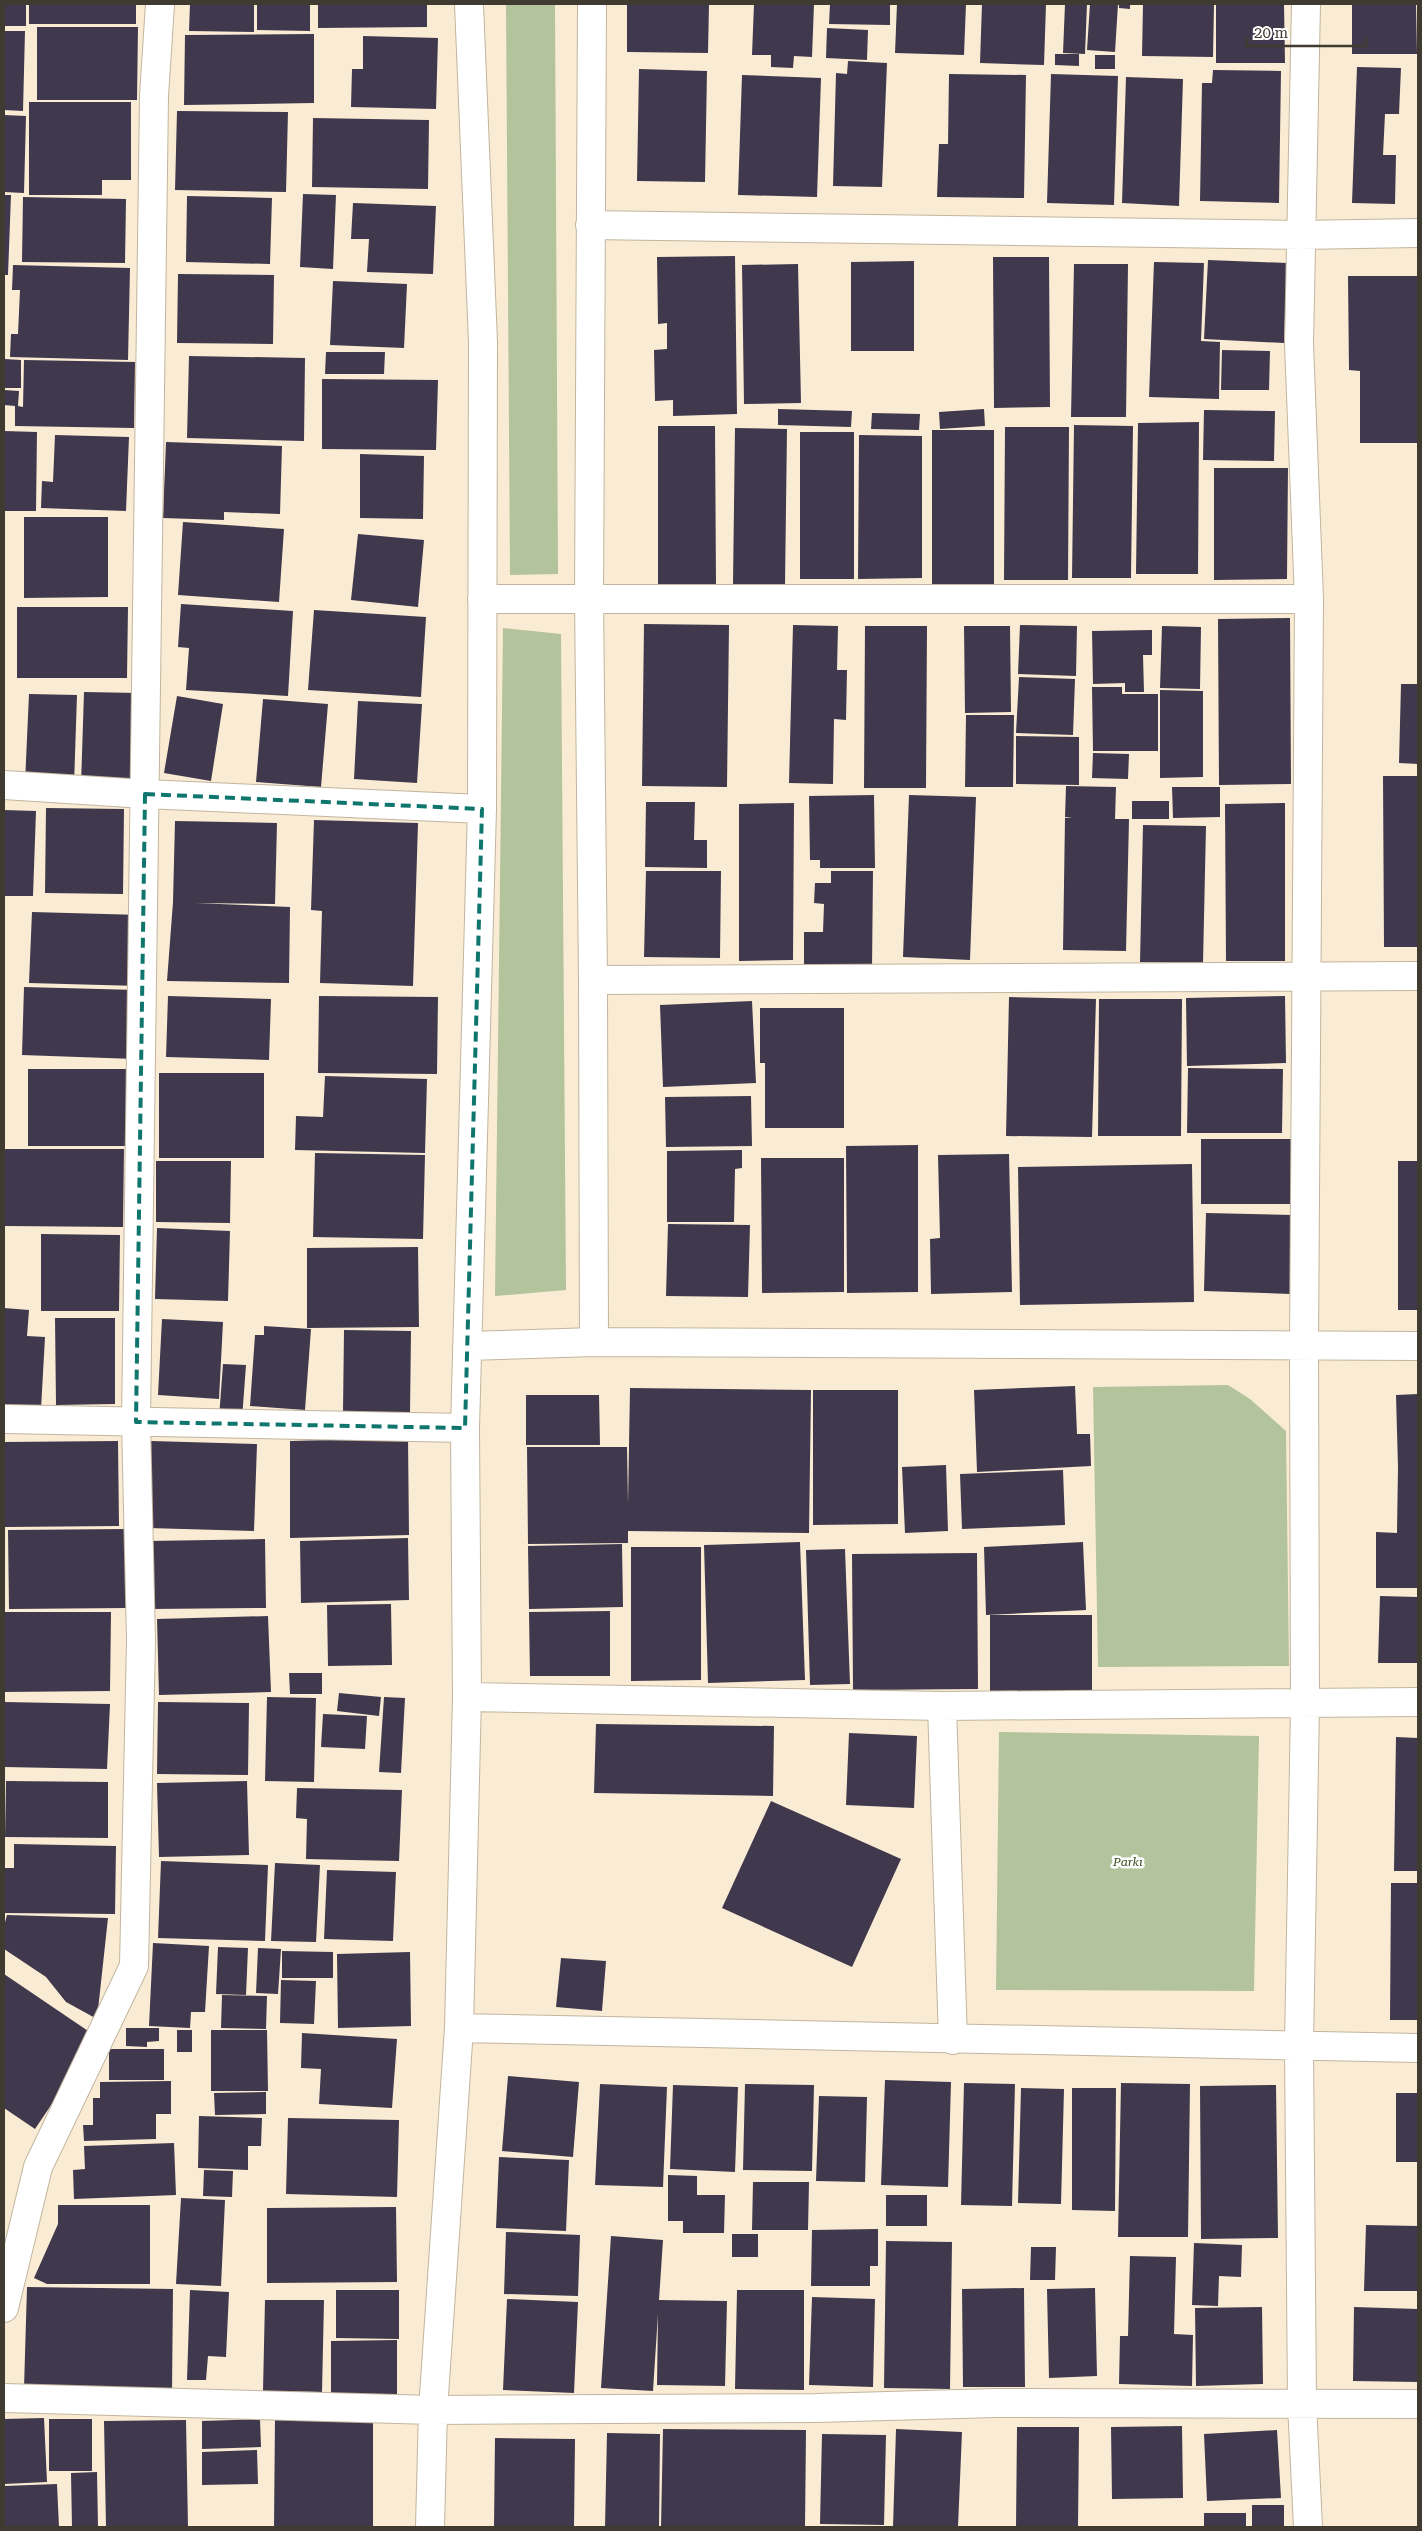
<svg xmlns="http://www.w3.org/2000/svg" width="1422" height="2531" font-family="'Roboto Serif',serif">
<style>
.green{fill:#b3c39c}
.building{fill:#40384c}
.lines{fill:none;stroke-linecap:round;stroke-linejoin:round}
.minor-casing{stroke:#c2b59e;stroke-width:30}
.minor{stroke:#fff;stroke-width:28}
.marked{fill:none;stroke:#0f766e;stroke-width:4;stroke-dasharray:10 6;stroke-linejoin:round}
.labels{text-anchor:middle;dominant-baseline:central;stroke-width:5;stroke-linejoin:round;paint-order:stroke}
.park-label{font-size:12px;font-style:italic;fill:#334513;stroke:#fff}
</style>
<rect width="100%" height="100%" fill="#faecd4"/>
<path class="green" d="M506,4H555L558,574L510,575Z
M503,628L561,634L566,1290L495,1296Z
M1228,1385L1250,1399L1286,1431L1289,1666L1098,1667L1093,1387Z
M999,1732L1259,1736L1254,1991L996,1990Z"/>
<path class="building" d="M4,4H26V26H4Z
M29,4H136V24H29Z
M190,4H254V32L189,31Z
M257,4H310V31L257,30Z
M318,4H427V27L318,28Z
M627,4H709L708,53L627,52Z
M754,4H814L812,57L794,56L793,68L771,67V55H752Z
M830,4H890V25L829,24Z
M897,4H966L964,55L895,53Z
M982,4H1046L1044,65L980,63Z
M1065,4H1087L1085,54L1063,53Z
M1090,4H1118L1115,52L1087,50Z
M1119,4H1130V9L1119,8Z
M1143,4H1214L1213,57L1142,56Z
M1216,4H1284L1285,63H1216Z
M1352,4H1416L1417,54H1352Z
M37,27H138L137,100H37Z
M827,28L868,30L867,60L826,58Z
M4,31H25L23,111L4,110Z
M314,34V103L184,105L185,35Z
M363,36L438,38L436,109L351,107L352,69H363Z
M1055,54H1079V66L1055,65Z
M1095,55H1115V69H1095Z
M848,61L887,63L882,187L833,186L836,73L847,74Z
M1357,67L1401,68L1399,114H1385L1383,155H1396L1395,204L1352,203Z
M639,69L707,71L705,182L637,181Z
M1213,70L1281,71L1279,203L1200,201L1202,83H1212Z
M949,74L1026,75L1024,198L937,197L939,144H948Z
M1051,74L1118,76L1114,205L1047,203Z
M742,75L821,78L817,197L738,195Z
M1126,77L1183,79L1179,206L1122,203Z
M29,102H131V180H102V195H29Z
M177,111L288,112L286,192L175,190Z
M4,115L26,116L24,193L4,192Z
M313,118L429,120L428,189L312,187Z
M303,194L336,195L333,269L300,267Z
M4,195H11L8,275H4Z
M187,196L272,198L270,264L186,262Z
M23,197L126,199L125,263L22,262Z
M353,203L436,206L433,274L367,272L369,239H351Z
M735,256L737,414L673,416V400L655,401L654,350L667,349V323L658,324L657,257Z
M993,257H1049L1050,407L994,408Z
M1208,260L1287,263L1284,343L1204,339Z
M914,261V351H851V262Z
M1154,262L1204,263L1201,341L1220,342L1219,399L1149,397Z
M798,264L801,403L744,404L742,265Z
M1074,264H1128L1126,417H1071Z
M13,265L130,268L128,360L10,357L11,334H18L20,290H12Z
M178,274L274,275L273,344L177,343Z
M1348,276H1418V443H1360V371L1349,370Z
M333,281L407,284L404,348L330,345Z
M1222,350L1270,351L1269,390H1221Z
M326,352H385L384,374H325Z
M189,356L305,358L304,441L187,438Z
M4,359L21,360V388H4Z
M24,360L135,362L134,428L15,426V406L4,405V390L19,391L18,406L23,407Z
M322,379L438,380L436,450L322,449Z
M778,409L852,411L851,427L778,425Z
M984,409L985,426L940,429L939,412Z
M1204,410L1275,411L1274,461L1203,460Z
M872,413L920,414L919,430L871,429Z
M1199,422L1198,574H1136L1138,423Z
M1074,425L1133,426L1131,578H1072Z
M658,426H715L716,584H658Z
M1005,427H1069L1068,580H1004Z
M735,428L787,429L785,585L733,584Z
M932,430H994V584L932,585Z
M4,431L37,432L36,511H4Z
M800,432H854V579H800Z
M55,435L129,437L126,511L41,508L42,481L53,482Z
M859,435L922,436V578L858,579Z
M166,442L282,446L280,514L224,512V520L163,518Z
M360,454L424,456L423,519L360,518Z
M1214,468H1288L1287,579L1214,580Z
M24,517H108V597L24,598Z
M183,522L284,529L279,602L178,595Z
M358,534L424,540L418,607L351,600Z
M181,604L293,611L288,696L186,690L189,648L178,647Z
M17,607H128L127,678H17Z
M314,610L426,617L421,697L308,690Z
M1290,618L1291,784L1219,785L1218,619Z
M644,624L729,625L727,787L642,786Z
M793,625L838,626L837,670H847L846,720L834,719L833,784L789,783Z
M1020,625L1077,626L1076,676L1018,674Z
M865,626H927L926,788H864Z
M964,626H1010L1011,712L965,713Z
M1162,626L1201,627L1200,689L1160,688Z
M1152,630V655H1143L1144,692H1125V683L1093,684L1092,631Z
M1019,677L1075,679L1073,735L1016,733Z
M1401,684H1418V764L1399,763Z
M1092,687H1122V694H1158V751H1093Z
M1160,690L1203,691V777L1160,778Z
M84,692L138,693L136,787L81,785Z
M29,694L77,695L74,785L25,783Z
M177,696L223,704L211,781L164,773Z
M263,699L328,704L321,787L256,782Z
M358,701L422,704L417,783L354,779Z
M966,715H1014L1013,787H965Z
M1016,736L1079,737V785L1016,784Z
M1093,753L1129,754L1128,779L1092,778Z
M1383,776H1418V947H1384Z
M1066,786L1116,787L1115,819H1129L1126,951L1063,950L1065,818L1072,817H1065Z
M1172,787H1220V817L1173,818Z
M874,795L875,868H820V860H810L809,796Z
M909,795L976,797L970,960L903,957Z
M1132,801H1169V819H1132Z
M646,802H695L694,840H707V868L645,867Z
M794,803L793,960L739,961V804Z
M1285,803V961H1226L1225,804Z
M46,808L124,809L123,894L45,893Z
M4,810L36,811L33,896H4Z
M314,820L418,823L413,986L320,983L322,911L311,910Z
M175,821L277,823L275,904L195,903L290,907L289,983L167,981L173,902Z
M1143,825L1206,826L1203,963L1140,962Z
M646,871H721L720,958L644,957Z
M831,871H873L872,969L804,968V932H823L824,904L814,903L815,883H831Z
M32,912L141,915L139,986L29,983Z
M24,987L137,990L135,1059L22,1055Z
M168,996L271,999L269,1060L166,1057Z
M319,996L438,997L437,1074L318,1073Z
M1285,996L1286,1063L1187,1066L1186,998Z
M1009,997L1096,999L1092,1137L1006,1136Z
M1099,999H1182L1181,1136H1098Z
M752,1001L756,1083L663,1087L660,1005Z
M760,1008H844V1128H765V1063H760Z
M1188,1068L1283,1069L1282,1133H1187Z
M28,1069H134V1146H28Z
M159,1073H264V1158H159Z
M325,1076L427,1079L425,1153L295,1150L296,1116L323,1117Z
M751,1096L752,1146L666,1147L665,1097Z
M1201,1139H1293L1294,1204H1201Z
M918,1145V1292L847,1293L846,1146Z
M5,1149H124L123,1227L5,1226Z
M742,1150V1168L735,1169L734,1222H667V1151Z
M315,1153L425,1155L423,1239L313,1237Z
M1009,1154L1012,1292L931,1294L930,1239L940,1238L938,1155Z
M761,1158H844V1292L762,1293Z
M156,1161H231L230,1223L156,1222Z
M1398,1161H1418V1310H1398Z
M1192,1164L1194,1302L1020,1305L1018,1167Z
M1206,1213L1293,1215L1291,1294L1204,1291Z
M668,1224L750,1225L748,1297L666,1296Z
M157,1228L230,1231L228,1301L155,1299Z
M41,1234L120,1235L119,1311H41Z
M418,1247L419,1327L307,1328V1248Z
M4,1308L29,1310L27,1336L45,1337L41,1409L4,1407Z
M55,1318H115V1404L56,1405Z
M162,1319L223,1322L219,1399L158,1395Z
M264,1326L311,1329L305,1410L250,1406L255,1335H264Z
M344,1330L411,1331L410,1413L343,1412Z
M223,1364L246,1365L242,1419L219,1418Z
M1075,1386L1077,1434H1090L1091,1466L977,1472L974,1390Z
M630,1388L811,1390L809,1533L628,1531V1543L528,1544L527,1447H627L628,1504Z
M813,1390H898V1524L813,1525Z
M1418,1394V1588H1376V1532L1397,1533L1398,1467L1396,1395Z
M526,1395H599L600,1445H526Z
M408,1438L409,1535L290,1538V1441Z
M118,1441L119,1526L5,1527L4,1442Z
M151,1441L257,1444L254,1531L148,1528Z
M946,1465L948,1531L905,1533L902,1467Z
M1063,1470L1065,1525L962,1529L960,1474Z
M126,1529V1608L9,1609L8,1530Z
M408,1538L409,1600L301,1603L300,1541Z
M265,1539L266,1608L150,1609L149,1541Z
M800,1542L805,1680L708,1683L704,1545Z
M1083,1542L1086,1610L986,1615L984,1547Z
M622,1544L623,1607L529,1609L528,1546Z
M631,1547H701V1680L631,1681Z
M845,1549L850,1684L810,1685L806,1550Z
M977,1553L978,1689L853,1690L852,1554Z
M1380,1596L1418,1597V1663H1378Z
M391,1604L392,1665L328,1666L327,1605Z
M610,1611V1676H530L529,1612Z
M4,1612H111L110,1691L4,1692Z
M990,1615H1092V1691L990,1692Z
M268,1616L271,1692L159,1695L157,1619Z
M289,1673H322V1694H290Z
M339,1693L381,1697L379,1716L337,1711Z
M267,1697L316,1698L314,1782L265,1781Z
M384,1697L405,1698L401,1773L379,1772Z
M4,1702L110,1704L107,1769L4,1767Z
M158,1702L249,1703L248,1775L157,1774Z
M323,1714L367,1716L365,1749L321,1747Z
M596,1724L774,1726L773,1796L594,1793Z
M849,1733L917,1736L914,1808L846,1805Z
M1396,1737L1418,1738V1871H1394Z
M6,1781L108,1782V1838L5,1837Z
M247,1781L249,1855L159,1857L157,1783Z
M297,1788L402,1790L399,1861L306,1859L307,1819L296,1818Z
M771,1801L901,1859L852,1967L722,1908Z
M14,1844L116,1846L115,1914L4,1913V1868H14Z
M161,1861L268,1865L265,1941L158,1938Z
M275,1863L320,1865L316,1942L271,1941Z
M327,1870L396,1872L393,1941L324,1939Z
M1391,1883H1418V2020H1390Z
M7,1915L108,1918L97,2019L66,2002L46,1977L4,1949V1926Z
M153,1943L209,1946L205,2012H191L190,2028L149,2026Z
M218,1947L248,1948L246,1995L216,1994Z
M258,1948L281,1949L278,1994L256,1993Z
M282,1951L333,1952V1978H282Z
M410,1952L411,2026L338,2028L337,1954Z
M561,1958L606,1961L602,2011L556,2007Z
M4,1974L97,2037L35,2129L4,2108Z
M281,1980L316,1981L314,2024L280,2023Z
M222,1995L267,1996L266,2029L221,2028Z
M126,2028H159V2041L147,2042V2047L126,2046Z
M177,2030H192V2052H177Z
M211,2030H267L268,2091H211Z
M302,2033L397,2039L392,2108L319,2104L321,2069L301,2068Z
M109,2049H164V2080H109Z
M508,2076L579,2082L573,2157L502,2151Z
M885,2080L951,2082L948,2187L881,2185Z
M171,2081V2114H156V2139L84,2141L83,2125H93V2098H100V2082Z
M964,2083L1015,2084L1012,2206L961,2205Z
M1121,2083L1190,2084L1188,2237H1118Z
M600,2084L667,2087L663,2187L595,2185Z
M745,2084L814,2085L812,2171L743,2170Z
M673,2085L738,2087L735,2172L670,2169Z
M1276,2085L1278,2238L1201,2239L1200,2086Z
M1021,2088L1064,2089L1061,2204L1018,2203Z
M1072,2088H1116L1115,2211L1072,2210Z
M266,2092V2114L215,2115L214,2093Z
M1396,2093H1418V2162H1396Z
M819,2096L867,2097L865,2182L816,2181Z
M199,2116L262,2118L261,2146H248V2170L198,2168Z
M288,2118L399,2120L397,2197L286,2194Z
M174,2143L176,2195L74,2199L73,2170L85,2169L84,2146Z
M499,2157L569,2160L566,2231L496,2228Z
M204,2170L233,2171L232,2197L203,2196Z
M668,2175L697,2176V2195H725L724,2233H683V2221H668Z
M753,2182H809L808,2230H752Z
M886,2195H927V2226H886Z
M181,2198L225,2200L221,2286L176,2284Z
M58,2205H150V2284H47L34,2278L58,2224Z
M396,2207L397,2282L267,2283V2208Z
M1366,2225L1418,2226V2291H1364Z
M878,2229V2266H870V2286H811L812,2230Z
M506,2232L580,2235L578,2296L504,2294Z
M732,2234H758V2257H732Z
M611,2236L663,2240L659,2300L727,2301L725,2386L657,2385L658,2314L653,2391L601,2388Z
M886,2241L952,2242L950,2389L884,2388Z
M1194,2243L1242,2245L1241,2277L1219,2276L1218,2306L1192,2305Z
M1031,2247H1056L1055,2280H1030Z
M1130,2256L1176,2257L1174,2334L1193,2335L1192,2386L1119,2384L1120,2336H1128Z
M27,2287L173,2289L172,2391L24,2388Z
M1024,2288L1025,2387H963L962,2289Z
M1095,2288L1097,2376L1049,2378L1047,2289Z
M190,2290L229,2292L226,2357L208,2356L206,2380H187Z
M336,2290H399V2339L336,2338Z
M737,2290H804V2390L735,2389Z
M812,2297L875,2299L873,2387L809,2385Z
M507,2299L578,2302L574,2393L503,2390Z
M265,2300H324L322,2392L263,2391Z
M1262,2307L1263,2384L1196,2386L1195,2308Z
M1354,2307L1418,2309V2382L1353,2381Z
M397,2340V2394L331,2395V2341Z
M275,2417L373,2418V2527H274Z
M44,2418L47,2482L4,2484V2419Z
M49,2419H92V2471H49Z
M260,2419L261,2447L202,2449V2421Z
M186,2420L188,2527H106L104,2421Z
M1182,2426L1183,2498L1112,2499L1111,2427Z
M1017,2427H1079L1078,2527H1016Z
M663,2429L806,2430L805,2527H661Z
M896,2429L962,2432L958,2527H893Z
M1277,2430L1281,2498L1207,2501L1204,2434Z
M607,2433L660,2434L659,2527H605Z
M822,2434L886,2435L884,2525L820,2524Z
M495,2438L575,2439L574,2527H494Z
M257,2450L258,2484L202,2485V2452Z
M97,2472L98,2527H72L71,2473Z
M57,2484L59,2527H4V2486Z
M1252,2505H1284V2527H1252Z
M1204,2513H1246V2527H1204Z"/>
<g class="lines">
<defs>
<path id="minor" d="M592,4L589,599L593,980L594,1342
M1306,4L1299,344L1309,599L1304,1347L1305,1704L1299,2047L1302,2404L1308,2527
M590,225L1300,235L1418,233
M482,599H1309
M4,785L145,794L482,809
M593,980L1418,976
M467,1346L594,1342L1418,1346
M4,1419L465,1428
M467,1697L942,1706L1418,1702
M942,1706L953,2040
M459,2028L1418,2048
M4,2308L38,2167L134,1966L141,1640L136,1422L154,96L160,4
M4,2398L433,2410L816,2408L995,2403L1418,2404
M430,2527L433,2410L459,2028L467,1697L465,1428L482,809L483,342L469,4"/>
</defs>
<use href="#minor" class="minor-casing"/>
<use href="#minor" class="minor"/>
</g>
<path class="marked" d="M145,794L482,809L465,1428L136,1422Z"/>
<g class="labels">
<g class="park-label">
<text x="1128" y="1862">Parkı</text>
</g>
</g>
<rect width="1422" height="2531" fill="none" stroke="#403b31" stroke-width="10"/>
<path d="M1247 38v8h119v-8" fill="none" stroke="#403b31" stroke-width="2.5"/>
<text x="1254" y="38" font-size="15" fill="#403b31" stroke="#ffffff" stroke-width="4" paint-order="stroke">20 m</text>
</svg>
